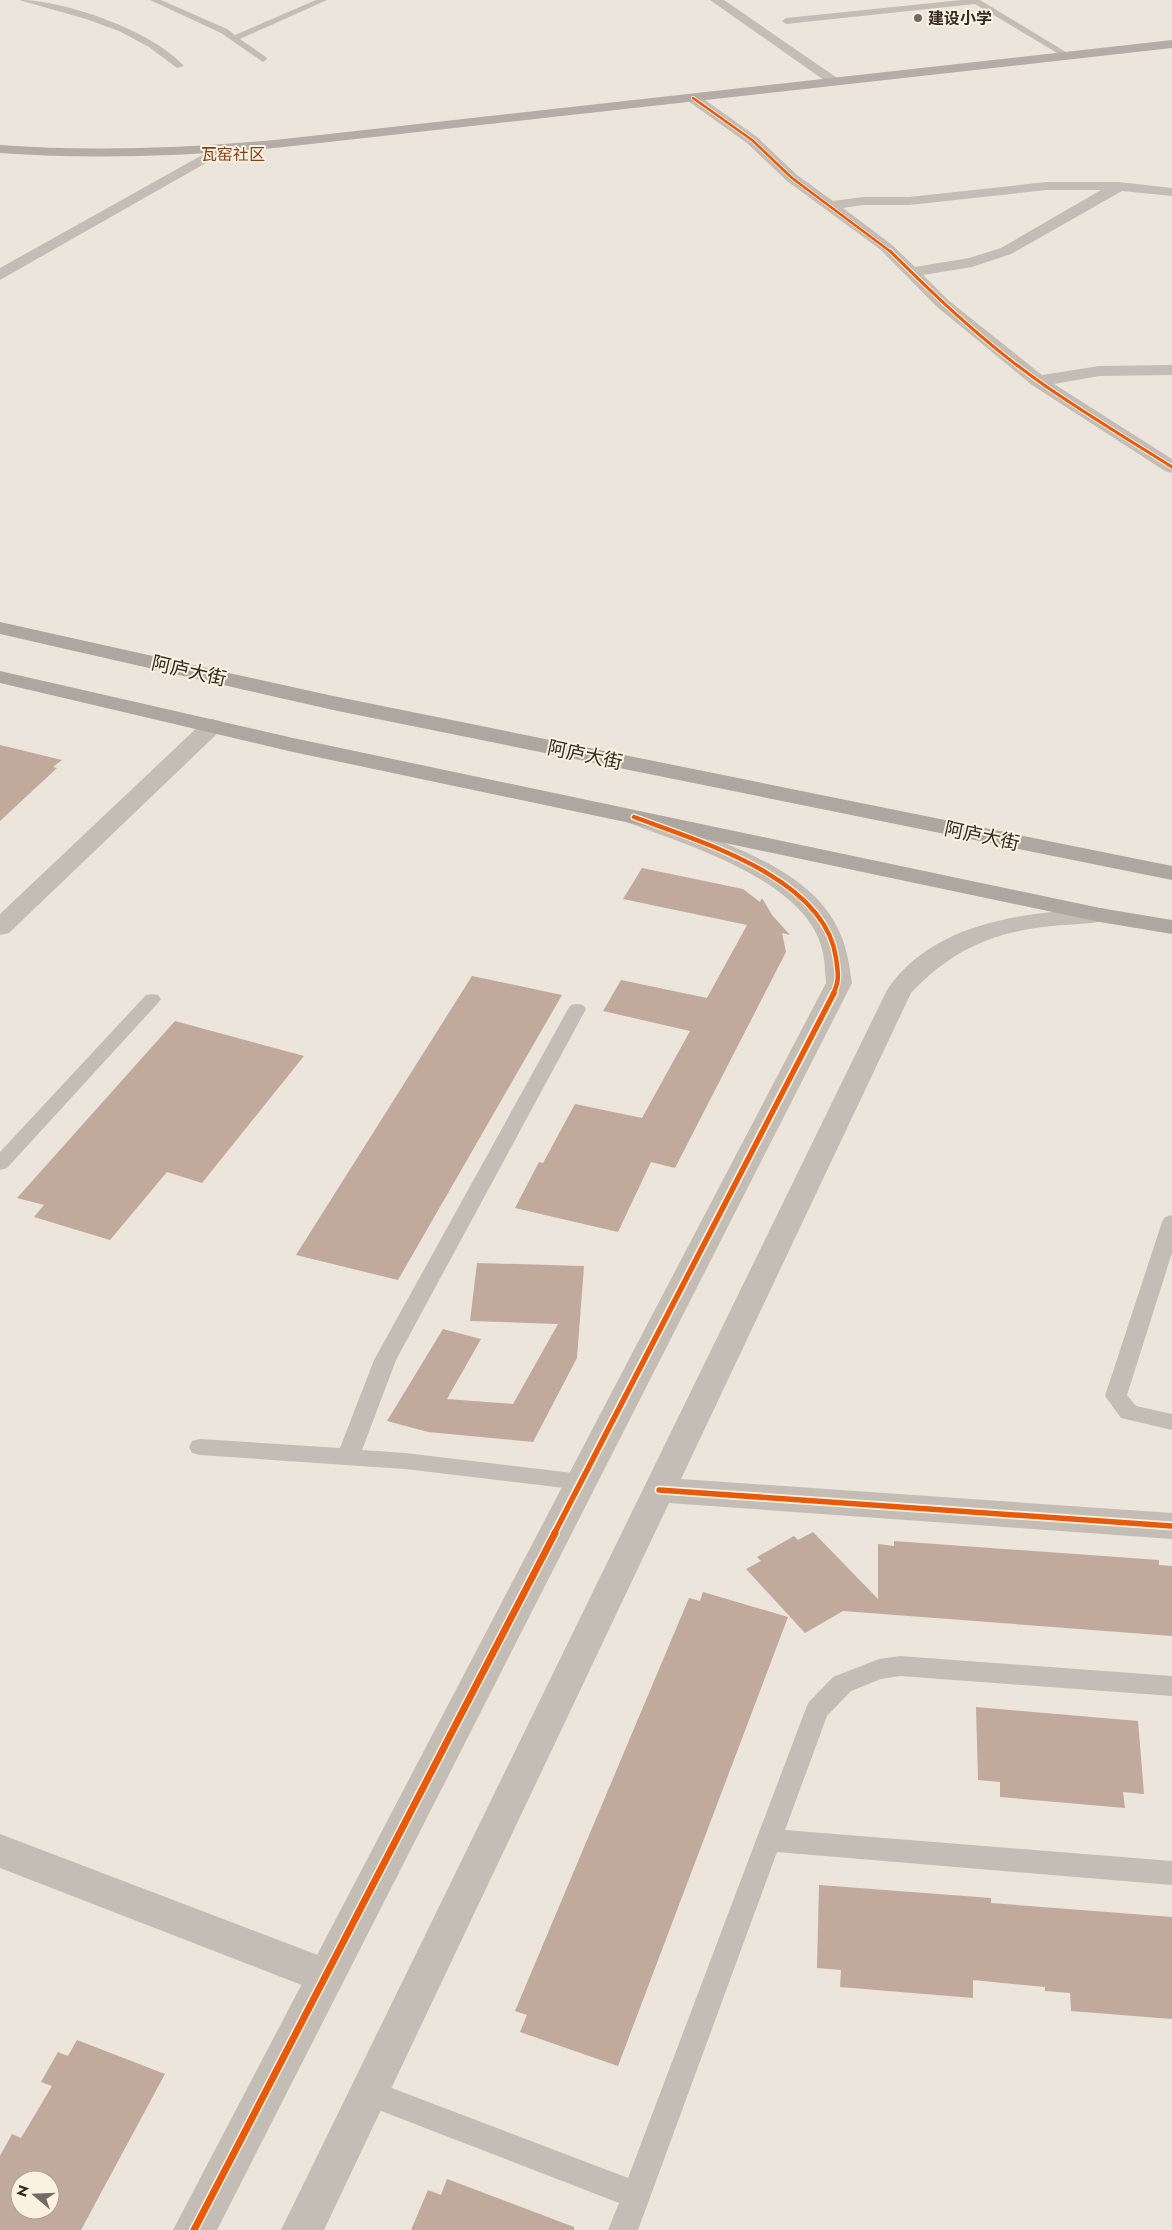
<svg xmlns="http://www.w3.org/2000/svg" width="1172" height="2230" font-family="Jost,'Noto Sans SC',sans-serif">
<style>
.building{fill:#c1aa9b;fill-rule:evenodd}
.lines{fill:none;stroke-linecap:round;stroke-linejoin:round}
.service{fill:#c4bdb5;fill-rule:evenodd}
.minor{fill:#c4bdb5;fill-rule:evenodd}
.tertiary{fill:#c4bdb5;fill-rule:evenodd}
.secondary{fill:#b5ada5;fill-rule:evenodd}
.trunk{fill:#aea7a0;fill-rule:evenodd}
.cycleway-far4-casing{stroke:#faf1e0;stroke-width:4}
.cycleway-far3-casing{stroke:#faf1e0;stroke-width:5}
.cycleway-far2-casing{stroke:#faf1e0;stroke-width:7}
.cycleway-far1-casing{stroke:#faf1e0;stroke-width:9}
.cycleway-casing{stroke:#faf1e0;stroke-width:10}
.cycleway-far4{stroke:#e8590c;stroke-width:2.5}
.cycleway-far3{stroke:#e8590c;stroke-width:3}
.cycleway-far2{stroke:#e8590c;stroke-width:4.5}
.cycleway-far1{stroke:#e8590c;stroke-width:5.5}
.cycleway{stroke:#e8590c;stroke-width:7}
.poi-dot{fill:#746b64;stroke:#faf1e0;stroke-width:2}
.labels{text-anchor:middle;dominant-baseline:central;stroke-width:4;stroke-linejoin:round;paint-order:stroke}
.far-poi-label{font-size:16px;font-weight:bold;fill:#342a24;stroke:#faf1e0;text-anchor:start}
.far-neighbourhood-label{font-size:16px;fill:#883c17;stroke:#faf1e0}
.street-label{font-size:19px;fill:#342a24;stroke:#faf1e0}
</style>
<rect width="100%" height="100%" fill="#ebe5db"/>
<path class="building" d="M0,745L62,760L53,767L57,768L0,821Z
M642,868L743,889L760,902L762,898L772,915L790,935L782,933L786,952L675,1168L651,1162L618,1232L515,1208L539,1162L543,1163L575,1104L642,1118L690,1031L603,1011L621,980L707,998L747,925L623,899Z
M472,976L562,995L398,1280L296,1255Z
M175,1021L304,1056L202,1183L167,1172L110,1240L34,1217L44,1205L17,1198Z
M477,1263L584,1266L577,1358L533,1442L428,1432L387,1421L443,1329L481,1339L447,1399L513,1404L558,1324L470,1321Z
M813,1532L878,1599V1544L894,1546V1541L1159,1560V1565L1172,1566V1636L843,1611L805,1633L746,1569L761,1561L757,1557L794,1536L798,1540Z
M703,1592L788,1617L618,2066L520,2032L527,2015L515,2011L689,1598L700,1601Z
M976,1707L1138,1721L1144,1794L1123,1792L1125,1808L1000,1797V1782L978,1780Z
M819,1885L991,1898V1903L1172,1917V2019L1071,2011L1070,1993L1045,1991V1987L973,1980V1998L840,1987L841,1970L817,1968Z
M77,2040L165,2074L81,2230H0V2156L12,2134L21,2138L52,2086L41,2082L58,2052L68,2056ZM20,2180H50V2210H20Z
M447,2179L574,2227V2230H411L428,2190L441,2195Z"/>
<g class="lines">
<path class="service" d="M19,0C65,0 153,31 184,66L177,68L149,47L119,31L86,19Z
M150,0H161L227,29L235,35L316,0H327L240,39L266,57L267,59L263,62L221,33Z
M962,0H980L1066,52L1059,54L975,4L786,24L782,21L786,18Z
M152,994L158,995L161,999L158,1003L7,1168L0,1170V1152L146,995Z
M577,1004L583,1005L586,1009L396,1360L362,1450L405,1453L581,1474L589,1476L592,1482L589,1488L581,1490L405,1469L200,1455L192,1453L189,1447L192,1441L200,1439L340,1448L374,1360L568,1009L571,1005Z
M1172,1215V1253L1127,1395L1136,1406L1172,1414V1430L1121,1418L1105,1396L1162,1222L1165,1217Z
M900,1656L1172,1676V1696L900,1676L881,1679L851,1691L827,1716L785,1830L1172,1861V1885L777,1852L638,2230H608L619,2203L358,2102L354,2092L358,2082L368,2079L628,2178L808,1703L833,1677L879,1659Z"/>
<path class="minor" d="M710,0H724L843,82L841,85H831Z
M693,94L698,95L757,137L797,175L833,201L863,197H909L1047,182H1119L1172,188V196L1122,191L1011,254L972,267L923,275L948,300L1042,375L1099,366L1172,365V375L1099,376L1054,384L1172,459V473L1165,471L1032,385L936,306L881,250L787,181L747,143L688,101L686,98ZM1047,190H1101L1001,248L969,258L915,267L891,244L843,208L863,205H909Z
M212,719L220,721L223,726L220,731L9,933L0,935V914L204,721Z
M0,1834L339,1963L345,1976L339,1989L325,1994L0,1868Z"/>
<path class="tertiary" d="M222,144L229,148L227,151L0,280V268Z
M637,811C654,815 671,823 688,829C735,846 805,873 832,918C846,941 848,957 852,983L217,2230H173L826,983C825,972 825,960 822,949C805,880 687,845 629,823L625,818L629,813Z
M1100,908L1109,910L1112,915L1109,920C1088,925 1065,924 1043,927C988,934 950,952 911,993L681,1479L1172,1513V1539L669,1503L324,2230H281L887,990C934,921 1024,913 1100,908Z"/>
<path class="secondary" d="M1172,40V48L284,147C189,156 95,160 0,153V145C95,152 189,148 284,139Z"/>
<path class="trunk" d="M0,622L333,696L1172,866V880L333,710L0,634Z
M0,671L293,738L1100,908L1172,920V934L1100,922L293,752L0,683Z"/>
<defs>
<path id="cycleway-far4" d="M693,98L752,140L792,178L891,252"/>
<path id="cycleway-far3" d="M890,251C938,299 988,346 1044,385C1086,414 1129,440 1172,467"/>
<path id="cycleway-far2" d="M634,817C698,841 825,877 836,958C838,973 840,980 833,994"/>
<path id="cycleway-far1" d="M659,1490L1172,1526
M554,1534L834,993"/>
<path id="cycleway" d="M194,2230L555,1533"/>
</defs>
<use href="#cycleway-far4" class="cycleway-far4-casing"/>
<use href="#cycleway-far3" class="cycleway-far3-casing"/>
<use href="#cycleway-far2" class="cycleway-far2-casing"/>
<use href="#cycleway-far1" class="cycleway-far1-casing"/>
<use href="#cycleway" class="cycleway-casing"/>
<use href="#cycleway-far4" class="cycleway-far4"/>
<use href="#cycleway-far3" class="cycleway-far3"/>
<use href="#cycleway-far2" class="cycleway-far2"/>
<use href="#cycleway-far1" class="cycleway-far1"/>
<use href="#cycleway" class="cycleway"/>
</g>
<circle class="poi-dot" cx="918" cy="18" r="5"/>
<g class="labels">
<g class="far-poi-label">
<text x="928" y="18">建设小学</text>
</g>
<g class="far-neighbourhood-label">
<text x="233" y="154">瓦窑社区</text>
</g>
<g class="street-label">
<text transform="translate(189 671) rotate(13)">阿庐大街</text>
<text transform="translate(585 755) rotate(12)">阿庐大街</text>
<text transform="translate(982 836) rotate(12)">阿庐大街</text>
</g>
</g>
<g transform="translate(35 2195) rotate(289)"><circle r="24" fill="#faf1e0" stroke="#aba195"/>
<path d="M0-4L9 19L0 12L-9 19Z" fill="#746b64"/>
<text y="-8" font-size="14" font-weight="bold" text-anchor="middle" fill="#342a24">N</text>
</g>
</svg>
